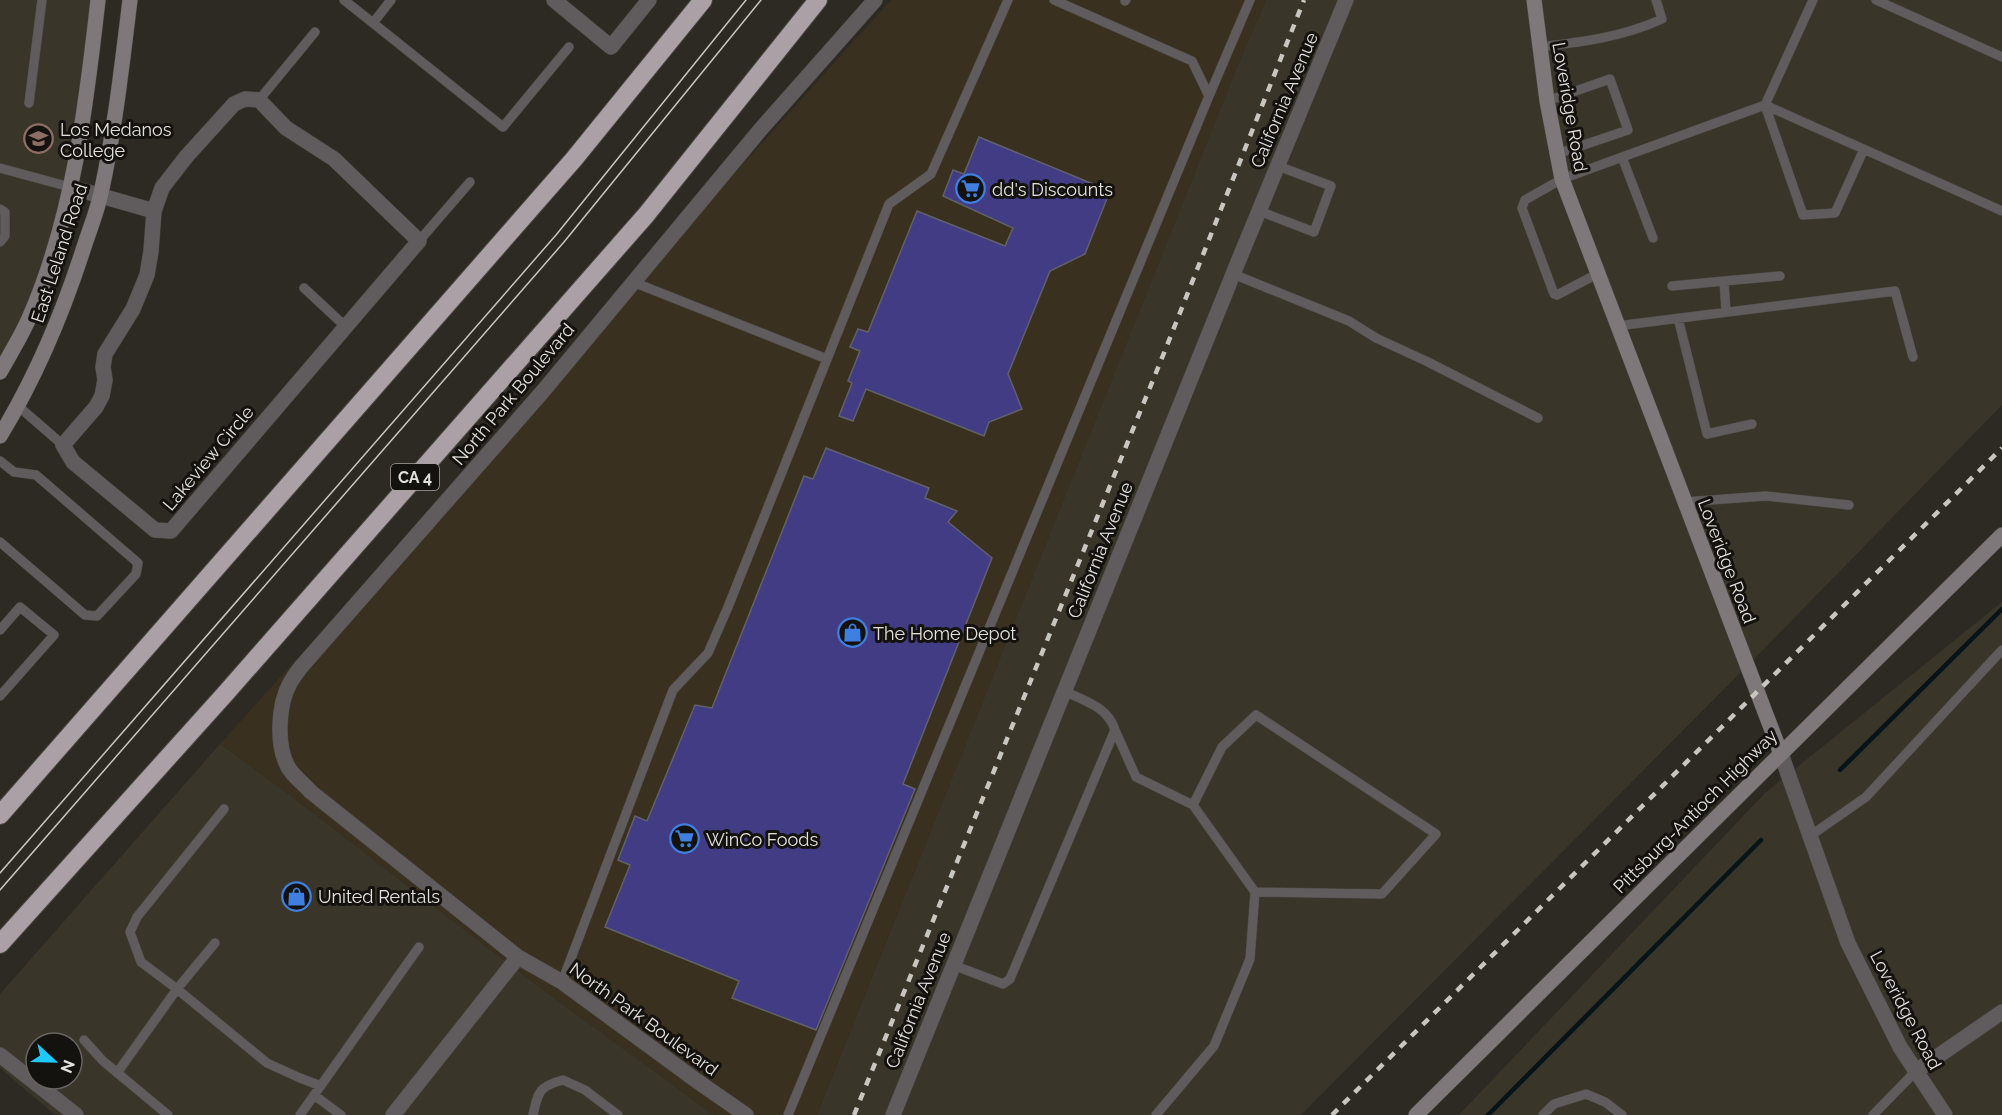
<svg xmlns="http://www.w3.org/2000/svg" width="2002" height="1115" font-family="Raleway,sans-serif">
<style>
.commercial{fill:#393020}
.built{fill:#3a3529;fill-rule:evenodd}
.lines{fill:none;stroke-linecap:round;stroke-linejoin:round}
.stream{stroke:#06141a;stroke-width:4.5}
.building{fill:#423c85;stroke:#606169;stroke-width:1.5}
.service-casing{stroke:#4a4741;stroke-width:10}
.minor-casing{stroke:#4a4741;stroke-width:16}
.tertiary-casing{stroke:#4a4741;stroke-width:16}
.secondary-casing{stroke:#4a4741;stroke-width:16}
.motorway-casing{stroke:#4a4741;stroke-width:20}
.service{stroke:#605c5e;stroke-width:9}
.minor{stroke:#605c5e;stroke-width:15}
.tertiary{stroke:#605c5e;stroke-width:15}
.secondary{stroke:#7e787b;stroke-width:15}
.motorway{stroke:#aaa0a5;stroke-width:18}
.tram{stroke:#c8c6c0;stroke-width:1.5}
.rail{stroke:#c8c6c0;stroke-width:4.5;stroke-dasharray:8 8;stroke-linecap:butt}
.labels{text-anchor:middle;dominant-baseline:central;stroke-width:6;stroke-linejoin:round;paint-order:stroke}
.shield{fill:#14120f;stroke:#a5a39e;stroke-width:1.5}
.shield-label{font-size:16px;font-weight:bold;fill:#e3e1dc}
.street-label{font-size:18px;fill:#e3e1dc;stroke:#14120f}
.poi-label{font-size:18px;fill:#e3e1dc;stroke:#14120f;text-anchor:start}
</style>
<rect width="100%" height="100%" fill="#2d2a23"/>
<path class="commercial" d="M891,0H1266L1237,67L817,1115H714L539,987L282,789L220,744Z"/>
<path class="built" d="M0,0H98L58,242L0,372Z
M1266,0H2002V405L1763,650L1301,1115H817L1237,67Z
M2002,602V1115H1459L1765,793Z
M220,744L282,789L539,987L714,1115H55L0,1068V994ZM36,1043H72V1079H36Z"/>
<g class="lines">
<path class="stream" d="M1840,770L2002,609
M1488,1115L1761,840"/>
</g>
<path class="building" d="M979,137L1110,191L1085,254L1050,271L1008,374L1022,409L989,422L984,436L866,389L853,421L839,416L852,383L848,381L860,351L850,347L858,329L868,332L917,211L1005,246L1013,228L943,196L953,170L964,174Z
M826,448L929,488L925,498L957,511L948,522L992,558L903,784L915,789L816,1030L732,998L739,981L605,927L630,865L618,860L635,816L647,821L695,705L712,708L804,476L813,479Z"/>
<g class="lines">
<defs>
<path id="service" d="M344,0L373,23
M391,0L373,23L503,127L569,47
M1813,0L1765,105L2002,211
M1876,0L2002,57
M1125,1L1126,0
M1540,47C1582,42 1623,37 1662,19L1656,0
M1209,96L1250,0
M259,100L315,32
M1547,101L1610,79L1628,130L1557,154
M29,103L42,0
M1622,157L1653,238
M0,168L70,187
M0,209L5,212V236L0,242
M1259,211L1314,232L1331,186L1278,166
M419,241L470,182
M1233,274L1349,321L1376,338L1426,361L1538,418
M1597,274L1557,295L1554,294L1522,208L1525,200L1562,179L1765,105L1803,215L1835,213L1864,149
M633,282L827,359
M1672,286L1724,281
M304,288L346,327
M1726,312L1724,281L1780,276
M1678,318L1707,434L1752,424
M1617,326L1895,291L1913,357
M18,406L63,445
M0,461L14,472L36,475L138,563L136,574L97,616L85,615L0,542
M1684,502L1766,496L1849,505
M0,630L20,607L54,635L0,696
M1115,730L1136,777L1193,805L1222,747L1256,715L1436,834L1382,894L1255,892L1193,805
M1810,836L1866,797L2002,650
M215,943L177,989L141,962L130,932L137,917L224,809
M953,965L1003,984L1010,979L1115,730C1108,707 1085,701 1064,691
M562,982L673,690L708,653L728,607L889,204L931,174L1008,0
M84,1040L103,1061L168,1115
M117,1073L177,989L267,1063L300,1078L321,1086
M314,1095L341,1115
M300,1115L419,947
M533,1115C538,1092 539,1086 563,1080L585,1090L618,1115
M788,1115L1209,96L1192,61L1054,0
M1156,1115L1214,1046L1250,959L1255,892
M1543,1115L1554,1104L1586,1094L1605,1102L1622,1115
M1873,1115L1915,1072"/>
<path id="minor" d="M554,0L611,47L649,0
M245,99L259,100L286,128L334,159L419,241L171,531L155,530L73,462L63,445L96,407L102,396L105,380L103,367L105,354L133,309L147,275L151,251L154,211L162,188L186,157L234,104Z
M70,187L154,211
M0,1055L76,1115
M1915,1072L2002,1012
M393,1115L518,957
M746,1115L697,1081L562,982L518,957L311,792C304,784 293,776 288,767C276,745 278,705 290,683C293,678 297,672 301,667L544,390L760,130L875,0
M893,1115L1238,262L1346,0"/>
<path id="tertiary" d="M1781,754L1848,943L1900,1047L1945,1115"/>
<path id="secondary" d="M1534,0L1547,101L1562,179L1781,754
M0,372C10,354 22,335 30,316C73,217 86,107 98,0
M0,436C36,377 62,315 83,250C89,231 97,212 101,193C115,129 122,65 130,0
M1416,1115L2002,535"/>
<path id="motorway" d="M0,815L574,159L703,0
M0,944L225,694L646,215L818,0"/>
</defs>
<use href="#service" class="service-casing"/>
<use href="#minor" class="minor-casing"/>
<use href="#tertiary" class="tertiary-casing"/>
<use href="#secondary" class="secondary-casing"/>
<use href="#motorway" class="motorway-casing"/>
<use href="#service" class="service"/>
<use href="#minor" class="minor"/>
<use href="#tertiary" class="tertiary"/>
<use href="#secondary" class="secondary"/>
<use href="#motorway" class="motorway"/>
<path class="tram" d="M0,873L556,235L746,0
M0,890L564,242L761,0"/>
<path class="rail" d="M854,1115L1164,353L1304,0
M1332,1115L2002,448"/>
</g>
<defs>
<symbol id="university-ring" viewBox="-11 -11 22 22"><circle r="9.5" fill="#14120f" stroke="#8d6e63" stroke-width="1.5"/><path d="M0-5L7-2L0 1L-7-2ZM-4 1L0 2.5L4 1V4Q0 6-4 4Z" fill="#8d6e63"/></symbol>
<symbol id="supermarket-ring" viewBox="-11 -11 22 22"><circle r="9.5" fill="#14120f" stroke="#3f7fe0" stroke-width="1.5"/><path d="M-6-5.5h2.5l.6 2H6L4.5 2H-2.5L-4.4-4H-6ZM-1.5 3.2a1.3 1.3 0 1 0 .1 0ZM3 3.2a1.3 1.3 0 1 0 .1 0Z" fill="#3f7fe0"/></symbol>
<symbol id="shop-ring" viewBox="-11 -11 22 22"><circle r="9.5" fill="#14120f" stroke="#3f7fe0" stroke-width="1.5"/><path d="M-5-2.5h2.3a2.7 3.5 0 0 1 5.4 0H5L5.5 6h-11ZM-1.5-2.5h3a1.5 2.3 0 0 0-3 0Z" fill="#3f7fe0"/></symbol>
</defs>
<g fill-rule="evenodd">
<use href="#university-ring" x="22" y="122" width="33" height="33"/>
<use href="#supermarket-ring" x="954" y="172" width="33" height="33"/>
<use href="#shop-ring" x="836" y="616" width="33" height="33"/>
<use href="#supermarket-ring" x="668" y="822" width="33" height="33"/>
<use href="#shop-ring" x="280" y="880" width="33" height="33"/>
</g>
<g class="labels">
<rect class="shield" x="391" y="464" width="48" height="26" rx="4.5"/>
<g class="shield-label">
<text x="415" y="477">CA 4</text>
</g>
<g class="street-label">
<text transform="translate(1284 100) rotate(-67)">California Avenue</text>
<text transform="translate(1570 107) rotate(80)">Loveridge Road</text>
<text transform="translate(59 253) rotate(-72)">East Leland Road</text>
<text transform="translate(513 394) rotate(-50)">North Park Boulevard</text>
<text transform="translate(208 458) rotate(-50)">Lakeview Circle</text>
<text transform="translate(1100 550) rotate(-68)">California Avenue</text>
<text transform="translate(1727 561) rotate(69)">Loveridge Road</text>
<text transform="translate(1695 811) rotate(-45)">Pittsburg-Antioch Highway</text>
<text transform="translate(918 1000) rotate(-68)">California Avenue</text>
<text transform="translate(1906 1010) rotate(62)">Loveridge Road</text>
<text transform="translate(644 1019) rotate(36)">North Park Boulevard</text>
</g>
<g class="poi-label">
<text x="60" y="129">Los Medanos<tspan x="60" dy="21">College</tspan></text>
<text x="992" y="189">dd's Discounts</text>
<text x="873" y="633">The Home Depot</text>
<text x="706" y="839">WinCo Foods</text>
<text x="318" y="896">United Rentals</text>
</g>
</g>
<g transform="translate(54 1061) rotate(112)"><circle r="28" fill="#14120f" stroke="#676561" stroke-width="1.5"/>
<path d="M0-4.5L10 22L0 15L-10 22Z" fill="#1ec9fd"/>
<text y="-9" font-size="16" font-weight="bold" text-anchor="middle" fill="#e3e1dc">N</text>
</g>
</svg>
